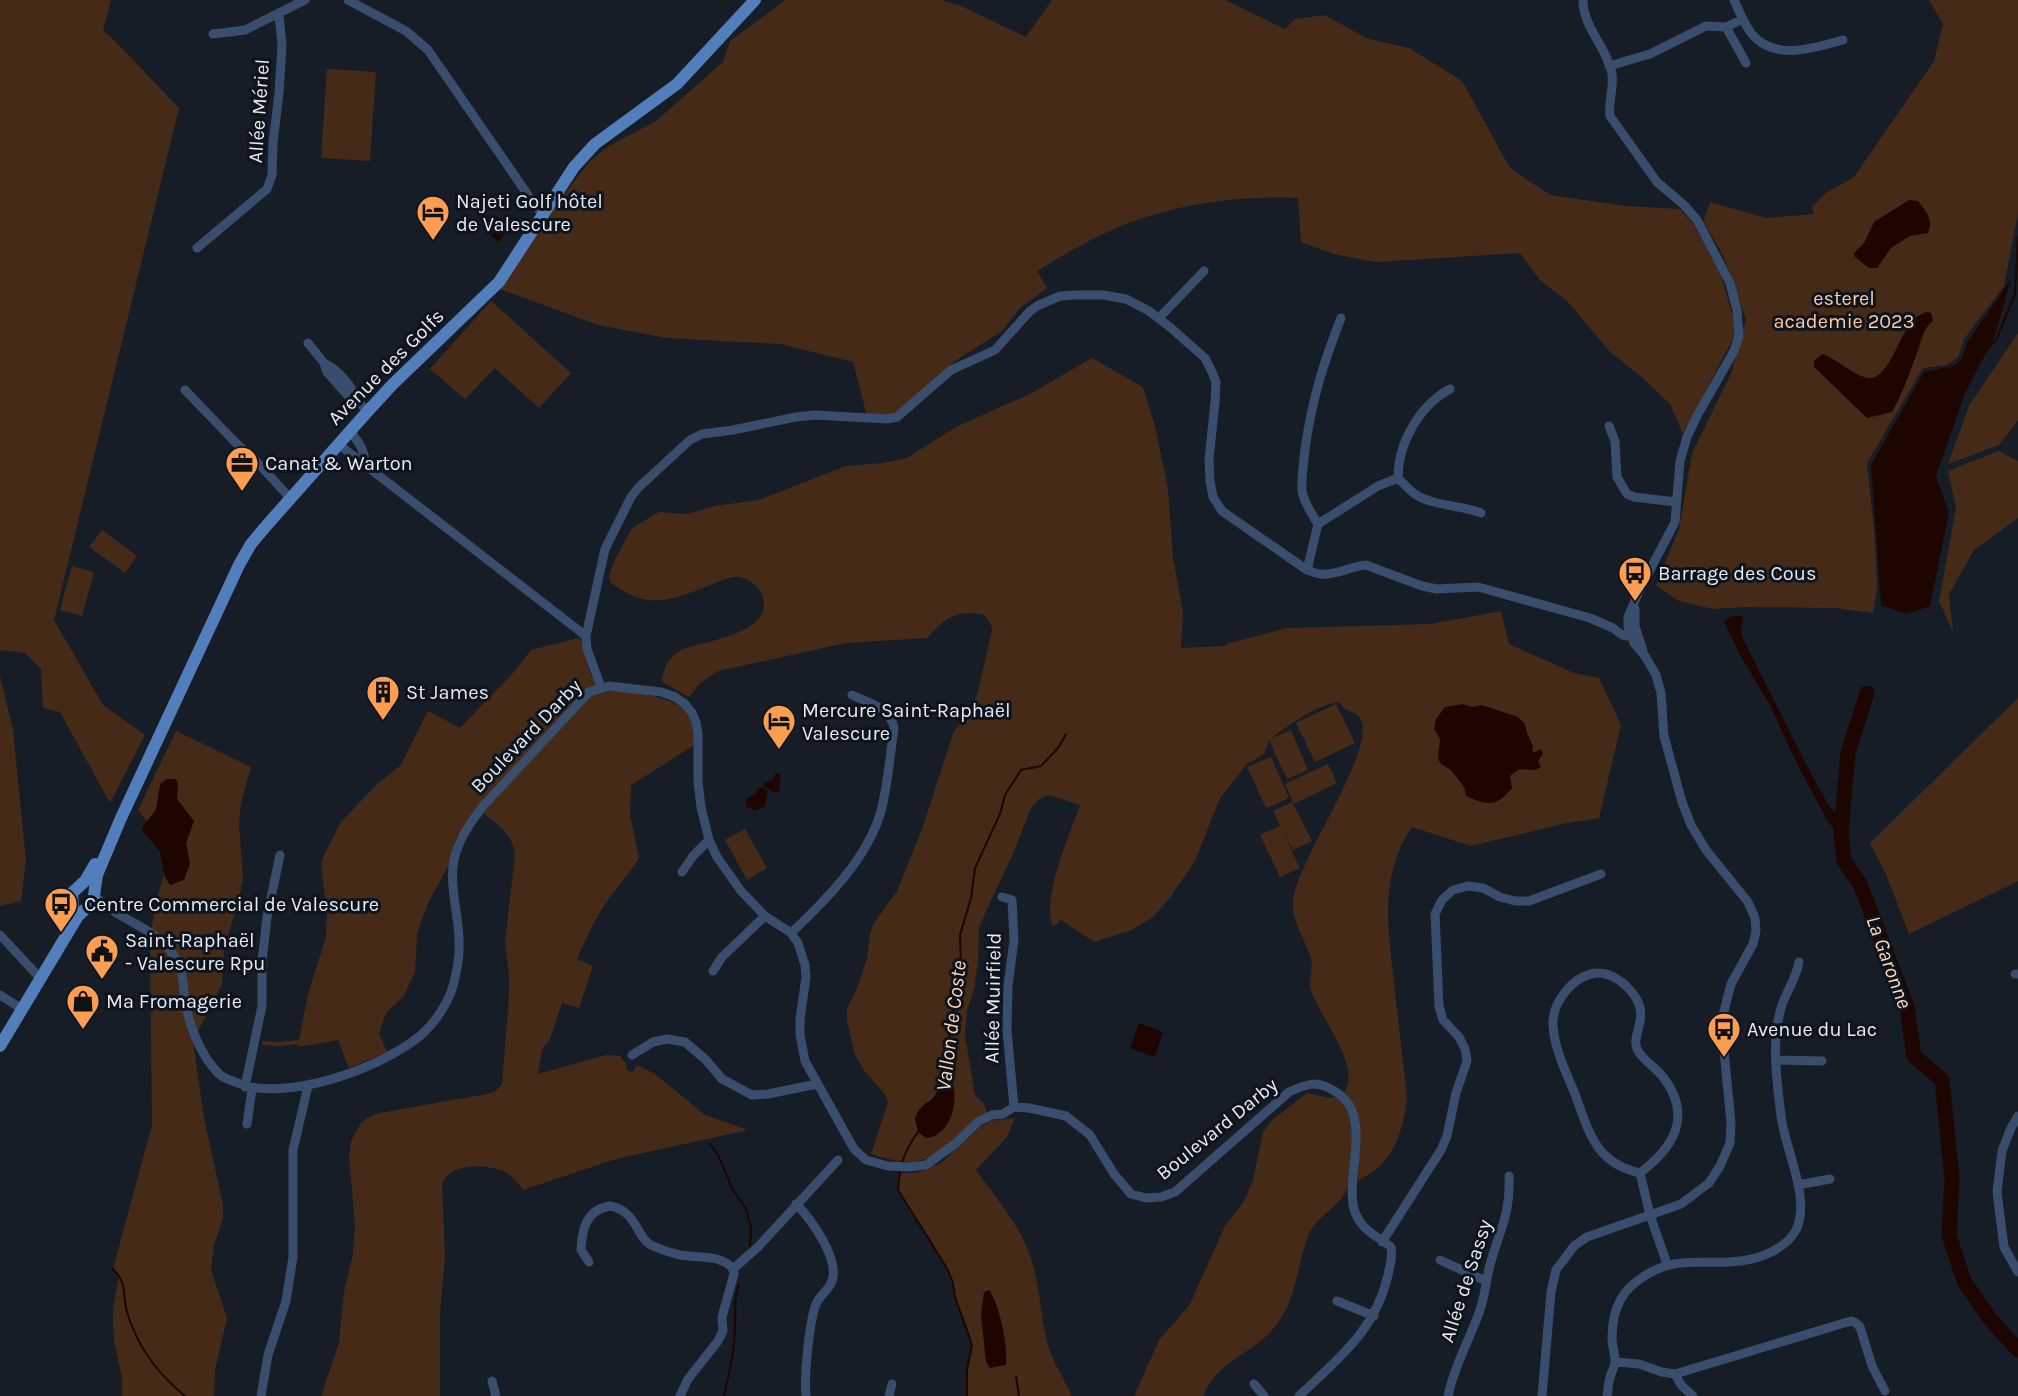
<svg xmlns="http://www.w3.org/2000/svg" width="2018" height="1396" font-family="Karla,sans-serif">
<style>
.green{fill:#452b17}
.water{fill:#1d0600}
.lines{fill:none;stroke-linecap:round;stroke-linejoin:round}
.stream{stroke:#1d0600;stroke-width:2}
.canal{stroke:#1d0600;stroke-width:9}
.river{stroke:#1d0600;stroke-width:15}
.minor{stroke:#394e6c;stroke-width:9}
.major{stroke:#527ebc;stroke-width:12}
.labels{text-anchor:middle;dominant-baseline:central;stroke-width:6;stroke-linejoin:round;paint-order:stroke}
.street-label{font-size:20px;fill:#e6ebf2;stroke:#0e141d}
.poi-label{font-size:20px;fill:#e6ebf2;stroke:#0e141d;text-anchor:start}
.park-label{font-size:20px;fill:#fdcaa4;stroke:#0e141d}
.water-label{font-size:21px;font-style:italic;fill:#ffd8bc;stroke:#0e141d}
</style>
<rect width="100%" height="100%" fill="#161d27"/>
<path class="green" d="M0,0H111L103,31L110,36L179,108L54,620L103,705L145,735L110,803L60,712L43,708L41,669L25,653L0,650Z
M786,0H941L961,6L1026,37L1052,0H1225L1285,29L1295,19L1325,15L1366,38L1409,48L1462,81L1510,168L1550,195L1626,206L1680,209L1694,225L1721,275L1737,331L1683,434L1670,404L1644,379L1609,351L1568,302L1540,280L1520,253L1376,262L1333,254L1301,242L1298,198C1232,195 1161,206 1101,235C1079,245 1058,259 1037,271L1047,288L1020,308L1002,331L955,361L903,414L867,416L853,362L780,344L666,338L598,325L500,289L494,285L589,162L607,147L656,121L723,62L730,41Z
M1929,0H2018V214L2004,286L1964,339L1958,357L1947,365L1923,368L1867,463L1875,539L1877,588L1873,613L1836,608L1744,607L1713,609L1679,601L1656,585L1679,529L1692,453L1731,374L1746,319L1723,255L1703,222L1710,202L1766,218L1814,214L1812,207L1826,193L1854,177L1934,61L1943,24Z
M327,69L376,72L370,161L321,158Z
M491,301L571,373L539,408L495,368L465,399L430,369Z
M2018,333V420L1999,445L1948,464L1969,406Z
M1092,358L1143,387L1155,426L1168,489L1173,557L1183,613L1181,648L1225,646L1226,644L1287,628L1431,624L1501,611L1509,644L1574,673L1599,678L1621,725L1599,818L1567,823L1471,846L1412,827C1379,875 1388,929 1394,983C1398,1021 1403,1059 1407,1098C1404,1124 1398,1148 1378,1168C1373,1173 1364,1176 1358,1181L1360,1121L1345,1091C1361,1065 1319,1015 1311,991C1308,980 1314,970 1311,959C1306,940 1292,923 1293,903C1294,864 1379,748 1360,718C1356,711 1350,713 1345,709C1342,707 1341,704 1339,702C1313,706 1291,724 1270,739L1291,730L1308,770L1287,779L1269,740L1264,754L1247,764L1220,798L1195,861L1169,899L1153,917L1132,930L1094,942L1061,920L1053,927C1041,897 1070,835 1080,805L1049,795L1039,799L1031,808L1012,856L986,911L979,928L978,963L974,989L967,1010L965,1036L975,1095L984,1104L987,1113C960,1126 941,1163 908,1162C896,1162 883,1157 871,1154L888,1102L885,1094L866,1073L855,1055L847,1021V1009L859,983L867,958L870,934L874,923L897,891L921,832L953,734L977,696L992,630L991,625L985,615C955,610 948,616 927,638L846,643L718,671L700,683L689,697L662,682C663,666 669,657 683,649C707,641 779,632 761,593C757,585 748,578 739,577C730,576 721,581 713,584C672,600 649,612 610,582L609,575L616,557L632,528L659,512L688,514L715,506L759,500L846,466L883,463L907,458L956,427L1030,394Z
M1999,451L2018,461V518L1974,550L1949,594L1953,632L1939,601L1956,508L1948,471Z
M102,530L137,556L125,573L89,547Z
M72,566L94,572L82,616L60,610Z
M579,638L583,641V649L591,676L606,691C625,689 680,697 690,716C694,723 694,735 696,744L631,785L630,815L639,858C630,873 618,885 608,900C595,918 586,939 577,959L593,966L579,1008L562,1003L550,1039L542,1050L538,1074L606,1055L620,1056L627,1065L626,1069L633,1073L637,1065L655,1074L705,1115L748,1130L616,1159L523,1190C518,1182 512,1175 503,1171C486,1164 446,1163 442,1186L445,1255L440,1314V1396H321L339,1343L344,1292L353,1254L355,1225L349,1156L351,1141L360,1124L367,1118L379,1113L488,1094L496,1091L502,1084L509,997V975L505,943L515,854C512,831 493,821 476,808L455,840L450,863L428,903L421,922L417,935L415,972L404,996L386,1013L379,1033L387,1052L349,1068L338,1040L297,1047L298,1044L279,1046L262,1045V1041L279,1042L299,1040L308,994L326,937L327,912L321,865L323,857L341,822L377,784L401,765L428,711L460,728L513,673L531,650Z
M0,676L13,730L26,860L21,901L0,906Z
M2018,698V881L1909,934L1885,872L1870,843Z
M1336,704L1355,743L1315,762L1296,723Z
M176,731L251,767L241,803L239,825L243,878L239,902L224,946L222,984L193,1041L204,1118L223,1205V1218L214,1245L211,1270L227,1318L215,1370L214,1396H122V1378L114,1341L113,1324V1309L119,1276L113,1269L152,1125L150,940L156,900L168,863L162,842L138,810Z
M1271,757L1289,798L1266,808L1247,767Z
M1328,764L1337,783L1294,804L1285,784Z
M1292,802L1312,841L1293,850L1283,832L1300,868L1280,877L1260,835L1280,826L1273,811Z
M745,829L767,868L747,880L725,840Z
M1307,1093L1330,1098L1339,1096C1344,1105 1350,1115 1352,1126C1354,1134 1350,1187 1345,1193C1336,1209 1316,1217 1309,1234C1297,1263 1297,1299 1277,1324C1254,1355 1220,1357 1203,1396H1134L1159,1340L1189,1306L1225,1226L1244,1201L1253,1180L1263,1132L1271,1121Z
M1015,1118L1007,1137L976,1170C993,1194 1013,1217 1025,1243C1039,1273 1039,1305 1046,1337C1050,1359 1063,1376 1072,1396H967V1370L972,1345L968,1329L955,1297L953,1283L948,1270L929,1237L904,1201L898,1190V1176L902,1173H917L941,1163L980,1127L990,1121Z"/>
<path class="water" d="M1909,200L1918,201C1926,211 1934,220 1928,233L1910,236L1891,248L1877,268H1869L1855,257L1854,253L1864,243L1874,222Z
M497,216L511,225L499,242L491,236L499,224L497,222L494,225L491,223Z
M2011,279L1995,336L1965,393L1936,476L1949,513L1930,606L1906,614L1881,605L1871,465L1924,372L1953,366L1962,359L1967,343Z
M1926,312L1931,313L1933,321C1923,329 1922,339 1918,350C1910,371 1903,393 1892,412L1867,418L1814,367V361L1822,354C1836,358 1851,374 1867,378C1889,382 1900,331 1914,319C1917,316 1922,314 1926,312Z
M1733,616H1743L1741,632L1743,639L1806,764L1837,821L1830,825L1799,768L1770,705L1740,655L1724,621Z
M1864,693L1869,694L1865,721L1852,717Z
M1463,704L1472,707L1482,705L1518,717L1525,724L1527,733L1533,746L1532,751L1535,752L1541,749L1543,754L1538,761L1541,767L1535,770L1519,769L1510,776L1512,788C1496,807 1489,806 1466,796L1464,787L1451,770L1441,764L1438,759L1440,739L1434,729L1436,719L1445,707Z
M778,773L781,775L779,791L774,793L763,785L765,781L768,782L774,779L775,774Z
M167,779H176L178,784L177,799L194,821L186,843L190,864L184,880L170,885L165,877L160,852L142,830C144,821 153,816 156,809C158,801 158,791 161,783Z
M763,787L768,791L765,806L755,811L746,806V799L756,794L757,789Z
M1139,1023L1163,1032L1155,1057L1130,1048Z
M944,1077H950C961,1096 952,1137 926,1138L918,1132L915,1118C923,1097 938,1106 940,1078Z
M989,1290C1000,1305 1008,1347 1006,1365L990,1368L986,1362L981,1315L984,1292Z"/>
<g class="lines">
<path class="stream" d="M1986,352L1997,338L2015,294L2018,237
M947,1078L950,1026L961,969L960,935L971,898L975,868L1000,814L1005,795L1021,770L1041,766L1058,748L1066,734
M709,1143L718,1155L732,1188L746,1209L751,1228L750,1247
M901,1165C904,1155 912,1139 919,1131
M900,1171L898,1190L948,1270L953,1283L955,1297L972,1345L967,1370V1396
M113,1269C128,1284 122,1294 127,1312C137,1346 158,1374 185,1396
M1016,1376L1019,1396
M724,1396C729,1373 735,1350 735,1327C736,1311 733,1300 739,1285"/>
<path class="canal" d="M1829,812L1841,833"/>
<path class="river" d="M1867,693L1848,753L1841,833L1844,861L1860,884L1907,1007L1914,1056L1942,1080L1952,1179L1949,1235L1964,1281L1990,1319L2018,1350"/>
<path class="minor" d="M348,0L406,31L428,50L537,208L543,214
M1734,0C1739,11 1744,24 1751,33C1774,62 1814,48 1843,40
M1726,27L1746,63
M213,34L245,30L305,0
M1609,66L1650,54L1706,26L1726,27L1743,19
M197,248L267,189L272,175L273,143L279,93L282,45L279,15
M1159,318L1204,271
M308,343L324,363L327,372L349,397L356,400L368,411
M324,363C337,369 353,386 356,400
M185,390L234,441L258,463L290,498
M1609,426L1615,441L1617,477L1627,494L1634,497L1676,502
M349,431C359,441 364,450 366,464
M338,444L586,636
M1398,478C1403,483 1409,490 1415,494C1432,506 1461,505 1481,513
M1318,524L1378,486L1398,478C1398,443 1419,406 1450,389
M1307,570L1318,524C1312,514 1304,503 1302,491C1301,477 1304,462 1305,449C1312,400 1323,364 1341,318
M1635,609V626L1643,651
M601,687L587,649L586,636L605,549L631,497L639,487L690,440L702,434L733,430L796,417L815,415L887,419L897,417L951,370L995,350L1030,311L1039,305L1060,296L1075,295H1103L1126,299L1149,311L1171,328L1205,358L1212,372L1216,382L1215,402L1209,459L1210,481L1213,497L1222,511L1307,570C1311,571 1317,574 1321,574C1336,576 1351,566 1366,565L1422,586L1437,589L1478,587L1590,618L1613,628L1622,635L1627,636L1637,633
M682,872L693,856L709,840
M94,895C118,921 155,926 175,957C184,970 183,987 185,1001C189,1026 201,1056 219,1074C223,1078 230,1080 235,1082C284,1104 382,1068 421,1035C435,1023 448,1003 453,986C457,971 460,956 459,941C459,910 445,877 458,847C464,831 474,818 484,805L589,692L609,686L661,692L675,697L685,704L692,713L696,722L698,734V782L701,807L709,840L717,857L741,891L765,916L791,933L798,943L805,965L806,977L800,1019V1035L805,1061L854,1149L866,1160L888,1166L907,1167L926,1165L955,1144L979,1121L992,1115L1003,1114L1014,1107L1029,1108L1066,1116L1090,1135L1114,1174L1131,1194L1146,1198L1161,1197L1175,1192L1289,1092C1309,1083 1317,1080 1336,1092C1374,1115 1345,1175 1354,1209C1360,1230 1376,1235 1391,1247C1393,1257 1390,1265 1388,1275C1375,1331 1339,1358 1299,1396
M1002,897L1012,900L1014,940L1008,986L1007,1030L1014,1107
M791,933C826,900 868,858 881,811C888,784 890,755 894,728C891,708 869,703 852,695
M0,935L40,978
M713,971L722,957L765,916
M2015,974H2018
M0,995L22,1009
M632,1055L653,1042L667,1039L685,1042L706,1060L722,1079L752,1095L768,1094L817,1084
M1776,1060L1822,1061
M245,1087L262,1006V962L267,917L280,855
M2018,1116L2011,1128L2002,1151L1997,1192L2004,1247L2018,1272
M247,1124L252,1089
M1640,1173C1674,1147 1693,1116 1663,1077C1656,1068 1644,1061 1638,1051C1629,1036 1651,1018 1634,995C1626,984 1612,972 1596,973C1573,976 1552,1002 1553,1025C1554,1048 1566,1072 1575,1094C1589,1132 1595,1163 1640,1173L1650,1215L1667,1264
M1798,1185L1830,1179
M796,1204C811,1219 840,1259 832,1281C829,1290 820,1295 816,1304C809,1323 804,1376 806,1396
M1382,1242L1441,1150L1447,1136L1456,1093L1467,1061L1465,1049L1459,1037L1443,1020L1439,1006L1435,914L1442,900L1453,890L1468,886L1483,888L1500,897L1515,901H1529L1601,874
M1440,1260L1486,1281
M589,1262L581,1250C582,1229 586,1210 610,1206C638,1211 636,1239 653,1246C662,1250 671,1253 680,1255C697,1258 721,1254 733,1269
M733,1269L758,1247L838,1160
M1337,1301L1374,1316
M1616,1362L1639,1364L1662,1372L1675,1374L1851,1321L1856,1323L1860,1327L1872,1366L1885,1391
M1675,1374L1681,1385L1693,1396
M492,1381L496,1396
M1254,1384L1264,1396
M261,1396L268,1355L286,1301L293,1257V1150L308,1086
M680,1396L688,1379L718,1341L723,1331L722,1317L734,1274L733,1269
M889,1396L892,1384
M1448,1396C1454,1366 1470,1339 1480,1310C1485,1296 1486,1280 1490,1265C1499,1231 1511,1214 1509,1176
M1542,1396L1551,1292L1556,1270L1574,1246L1587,1237L1681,1204L1709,1183L1720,1166L1730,1143L1731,1123L1722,1030L1724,1011L1731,984L1753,944L1756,931L1755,918L1748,902L1706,850L1691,825L1682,802L1664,736L1661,693L1656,675L1645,656L1634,643L1628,627V617L1640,589L1675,522L1680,461L1687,437L1698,414L1734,351L1739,336L1737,310L1730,283L1697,220L1684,205L1657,182L1610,116C1608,102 1614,88 1612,74C1607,47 1583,28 1583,0
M1607,1396C1608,1390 1608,1384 1610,1378C1611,1372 1615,1367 1615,1361C1615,1353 1612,1346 1612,1338C1612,1325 1614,1311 1621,1299C1626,1290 1635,1282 1643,1277C1677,1254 1704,1266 1740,1261C1760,1259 1788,1248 1797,1228C1810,1196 1785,1149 1781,1116C1777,1081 1771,1043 1781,1008C1786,991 1796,980 1799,962"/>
<path class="major" d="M65,926L73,907L72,893L85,881L95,864
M0,1046L78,916L93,902L97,875L121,818L239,565L251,544L267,525L368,411L393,384L499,282L574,167L595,144L677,84L755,0"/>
</g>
<defs>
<symbol id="hotel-pin" viewBox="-11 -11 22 30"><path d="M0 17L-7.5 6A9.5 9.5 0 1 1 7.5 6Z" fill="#fb9e51" stroke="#0e141d"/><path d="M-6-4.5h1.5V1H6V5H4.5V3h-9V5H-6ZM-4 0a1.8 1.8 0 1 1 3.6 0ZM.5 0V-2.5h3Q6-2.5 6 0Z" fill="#111"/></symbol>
<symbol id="office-pin" viewBox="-11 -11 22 30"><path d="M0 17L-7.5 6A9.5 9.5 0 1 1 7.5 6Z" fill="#fb9e51" stroke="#0e141d"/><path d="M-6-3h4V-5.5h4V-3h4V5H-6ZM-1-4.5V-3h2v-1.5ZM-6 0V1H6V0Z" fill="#111"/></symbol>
<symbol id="bus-pin" viewBox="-11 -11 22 30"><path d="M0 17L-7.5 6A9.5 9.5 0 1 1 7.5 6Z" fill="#fb9e51" stroke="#0e141d"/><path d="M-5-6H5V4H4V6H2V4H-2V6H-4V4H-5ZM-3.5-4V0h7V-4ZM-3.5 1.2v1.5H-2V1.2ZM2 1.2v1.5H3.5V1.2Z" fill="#111"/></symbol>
<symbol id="building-pin" viewBox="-11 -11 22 30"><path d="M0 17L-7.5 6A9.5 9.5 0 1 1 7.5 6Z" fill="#fb9e51" stroke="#0e141d"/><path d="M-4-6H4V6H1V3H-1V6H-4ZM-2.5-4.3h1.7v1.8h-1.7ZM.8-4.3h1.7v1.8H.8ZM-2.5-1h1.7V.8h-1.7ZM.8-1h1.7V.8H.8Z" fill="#111"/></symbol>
<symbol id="civic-pin" viewBox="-11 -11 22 30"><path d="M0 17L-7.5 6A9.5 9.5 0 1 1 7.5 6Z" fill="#fb9e51" stroke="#0e141d"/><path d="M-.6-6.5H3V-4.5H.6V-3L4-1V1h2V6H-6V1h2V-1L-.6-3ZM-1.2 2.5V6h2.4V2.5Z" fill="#111"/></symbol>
<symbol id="shop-pin" viewBox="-11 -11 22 30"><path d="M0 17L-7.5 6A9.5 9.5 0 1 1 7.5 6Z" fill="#fb9e51" stroke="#0e141d"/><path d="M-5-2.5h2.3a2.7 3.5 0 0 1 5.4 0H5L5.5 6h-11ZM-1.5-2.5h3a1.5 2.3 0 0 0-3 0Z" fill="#111"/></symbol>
</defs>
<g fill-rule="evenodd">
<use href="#hotel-pin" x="414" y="193" width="38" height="52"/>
<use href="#office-pin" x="223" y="444" width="38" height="52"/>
<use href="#bus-pin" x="1616" y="554" width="38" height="52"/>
<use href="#building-pin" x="364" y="673" width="38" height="52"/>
<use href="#hotel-pin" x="760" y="702" width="38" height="52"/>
<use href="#bus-pin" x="42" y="885" width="38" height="52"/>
<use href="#civic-pin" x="83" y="932" width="38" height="52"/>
<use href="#shop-pin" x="64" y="982" width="38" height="52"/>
<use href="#bus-pin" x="1705" y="1010" width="38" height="52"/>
</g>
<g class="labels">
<g class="street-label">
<text transform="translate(259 111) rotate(-86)">Allée Mériel</text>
<text transform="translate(386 367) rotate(-45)">Avenue des Golfs</text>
<text transform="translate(526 736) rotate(-46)">Boulevard Darby</text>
<text transform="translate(993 998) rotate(-89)">Allée Muirfield</text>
<text transform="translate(1217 1129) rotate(-39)">Boulevard Darby</text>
<text transform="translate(1466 1281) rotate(-72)">Allée de Sassy</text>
</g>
<g class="poi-label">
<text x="456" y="201">Najeti Golf hôtel<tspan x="456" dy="23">de Valescure</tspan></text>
<text x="265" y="463">Canat &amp; Warton</text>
<text x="1658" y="573">Barrage des Cous</text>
<text x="406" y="692">St James</text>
<text x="802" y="710">Mercure Saint-Raphaël<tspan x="802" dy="23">Valescure</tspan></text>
<text x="84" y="904">Centre Commercial de Valescure</text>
<text x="125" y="940">Saint-Raphaël<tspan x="125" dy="23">- Valescure Rpu</tspan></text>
<text x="106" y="1001">Ma Fromagerie</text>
<text x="1747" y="1029">Avenue du Lac</text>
</g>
<g class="park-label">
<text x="1844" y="298">esterel<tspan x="1844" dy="23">academie 2023</tspan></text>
</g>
<g class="water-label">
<text transform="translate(1889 962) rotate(70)">La Garonne</text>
<text transform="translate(951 1026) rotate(-83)">Vallon de Coste</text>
</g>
</g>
</svg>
